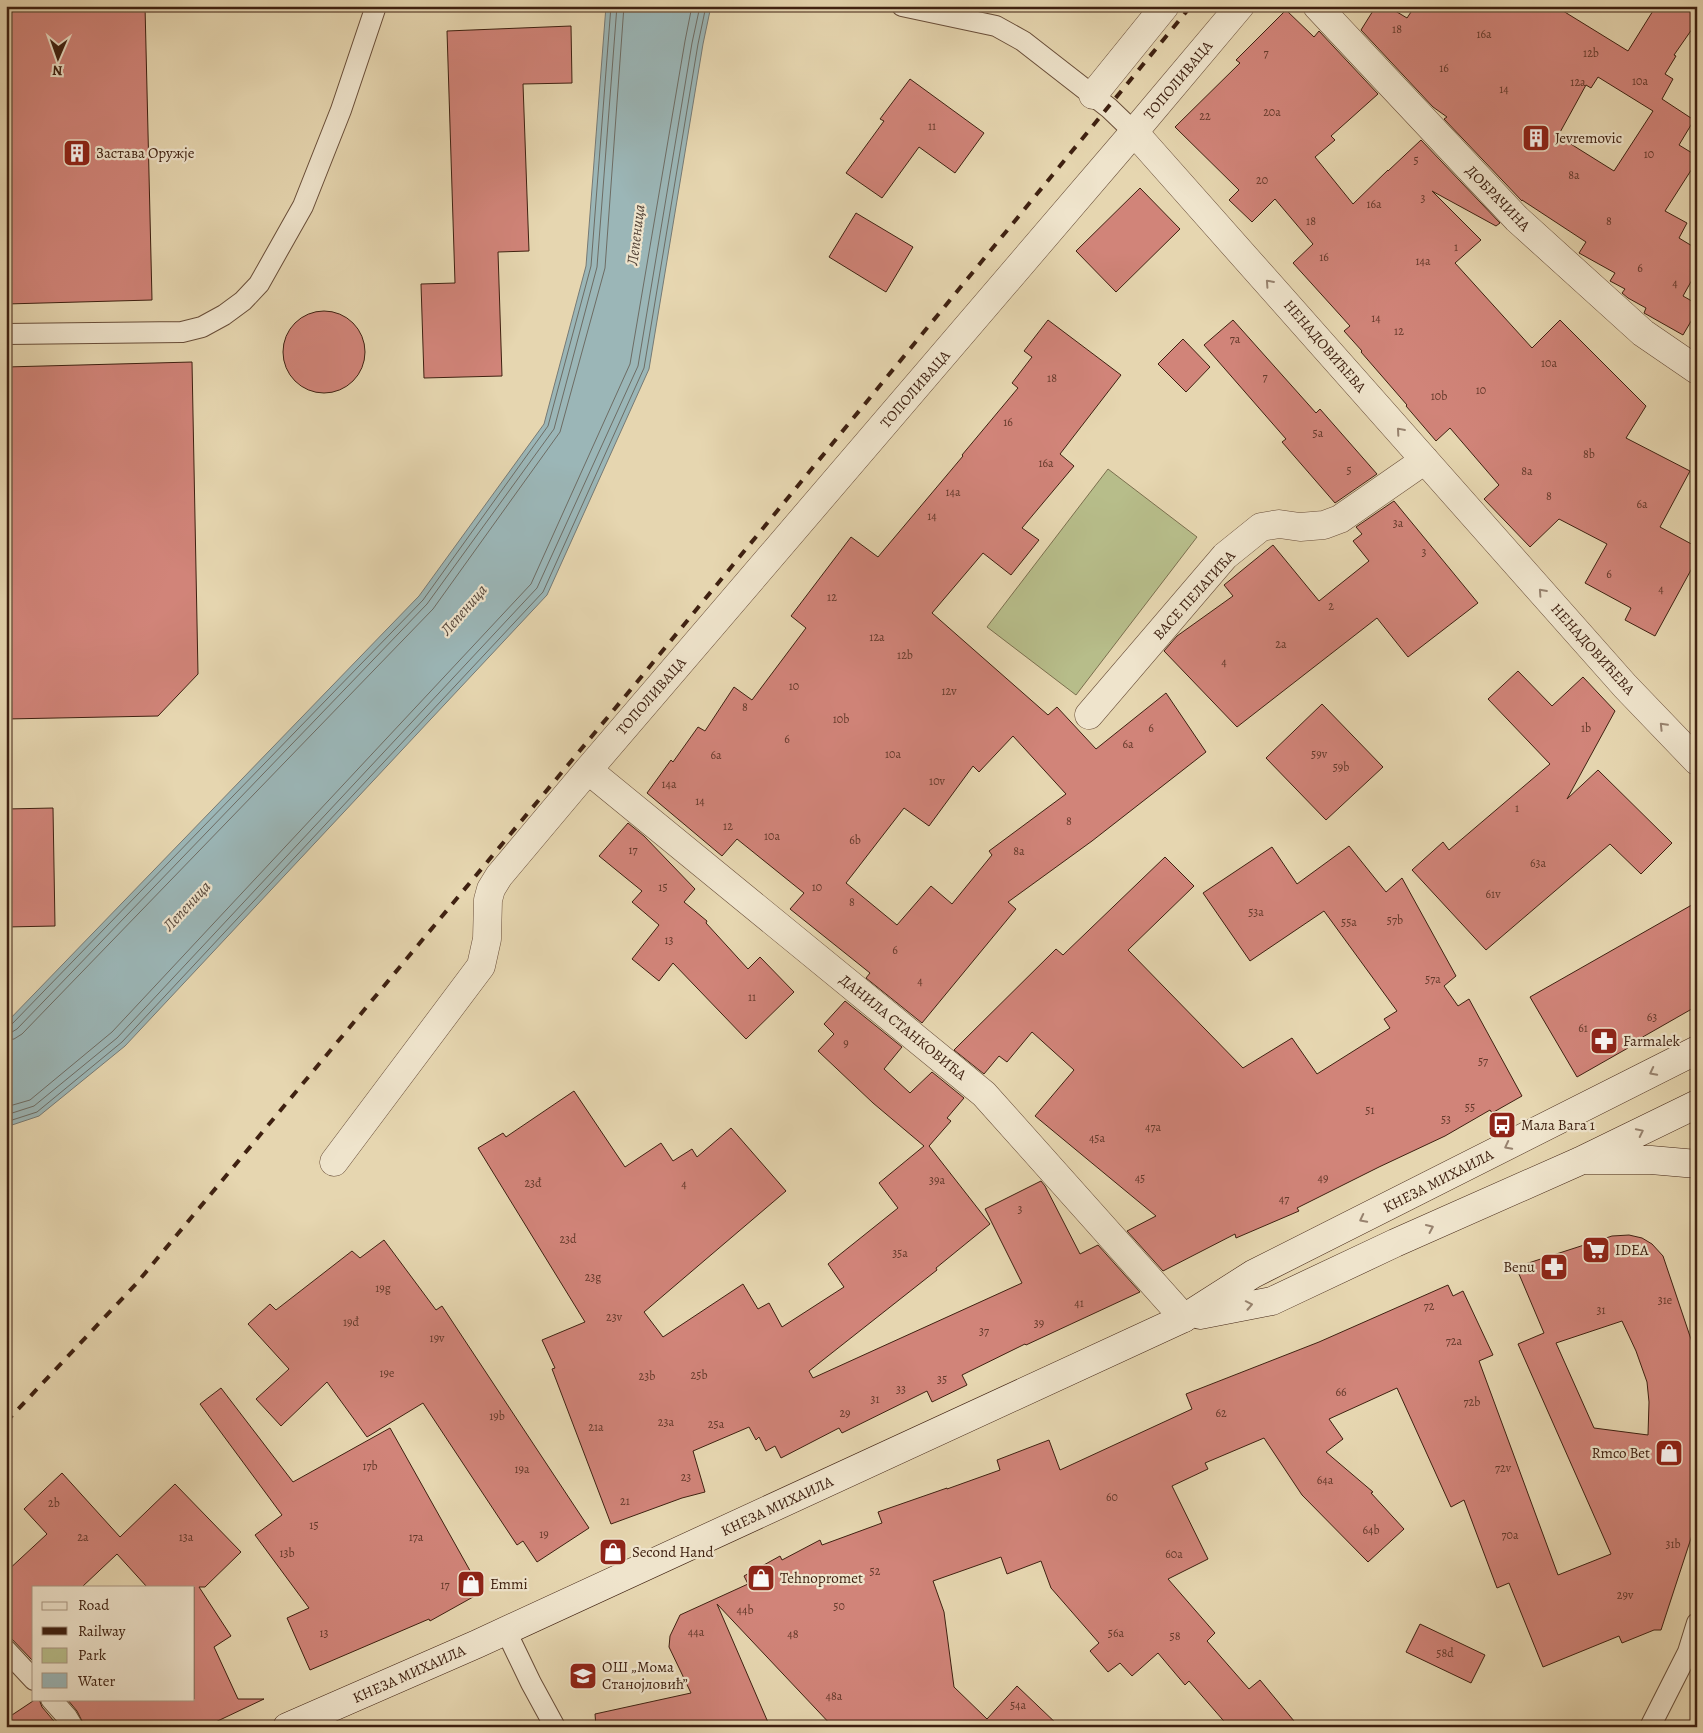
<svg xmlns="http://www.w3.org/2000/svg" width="1703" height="1733" font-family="Alegreya,serif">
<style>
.green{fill:#b7bd8a;stroke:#7b6f4e}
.water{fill:#9bb6b7;stroke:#767a75}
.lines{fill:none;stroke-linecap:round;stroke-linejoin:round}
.shore{stroke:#6d6c64;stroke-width:1}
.building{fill:#d18479;stroke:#3f2111;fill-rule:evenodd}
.lane-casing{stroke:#694e39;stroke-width:22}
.street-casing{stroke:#694e39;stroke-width:29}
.secondary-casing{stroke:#3f2111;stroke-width:29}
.lane{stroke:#efe4cc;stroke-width:20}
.street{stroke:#efe4cc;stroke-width:28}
.secondary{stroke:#efe4cc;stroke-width:28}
.rail{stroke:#3f2111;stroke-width:4;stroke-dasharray:9 9;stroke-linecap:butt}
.oneway{stroke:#97826e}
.labels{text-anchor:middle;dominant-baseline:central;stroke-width:4.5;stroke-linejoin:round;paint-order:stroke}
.number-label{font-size:12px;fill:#643a2b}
.street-label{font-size:15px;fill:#3f2111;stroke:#efe4cc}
.poi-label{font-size:15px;fill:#3f2111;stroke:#efe4cc;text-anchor:start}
.water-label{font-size:16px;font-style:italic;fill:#56463a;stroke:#efe4cc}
</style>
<rect width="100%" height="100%" fill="#e6d6b0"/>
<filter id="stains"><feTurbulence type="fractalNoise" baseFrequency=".004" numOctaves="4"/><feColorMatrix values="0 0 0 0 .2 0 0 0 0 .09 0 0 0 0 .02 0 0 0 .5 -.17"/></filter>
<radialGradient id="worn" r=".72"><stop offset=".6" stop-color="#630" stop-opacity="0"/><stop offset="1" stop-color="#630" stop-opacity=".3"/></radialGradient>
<path class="green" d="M1108,469L1197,537L1076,695L987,627Z"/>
<path class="water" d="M606,6H711L703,44L649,369L547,595L125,1046L39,1116L6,1127V1023L419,596L544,424L586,266Z"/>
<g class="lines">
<path class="shore" d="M6,1026L12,1024L423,600L548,426L591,266L611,6
M6,1032H12L17,1029L427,604L554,429L597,267L617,6
M6,1040L14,1039L22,1034L433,609L560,432L605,268L624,6
M6,1107L30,1100L112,1032L531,584L630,364L685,41L692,6
M6,1115L34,1106L117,1038L537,588L638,366L692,43L700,6
M6,1122L37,1112L122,1042L543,592L644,368L698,44L706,6"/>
</g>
<path class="building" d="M6,6H145L152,300L6,304Z
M1376,6H1387L1407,18L1415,6H1555L1628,51L1656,6H1697V22L1674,55L1676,56L1665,74L1673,79L1662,99L1694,120L1679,145L1697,156V161L1665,211L1687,223L1679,238L1697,249V271L1683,296L1697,304V311L1683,335L1644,313L1646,308L1628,298L1622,293L1625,289L1610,281L1615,273L1579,253L1586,242L1522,200V201L1444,119L1447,117L1433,107L1361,30ZM1598,77L1653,111L1614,171L1558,136L1586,85L1591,88Z
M1286,10L1314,37L1319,31L1378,94L1331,136L1335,140L1315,157L1353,204L1388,170V171L1421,140L1500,223L1496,226L1432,191L1481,240L1455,263L1532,348L1560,320L1646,406L1626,438L1690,471L1660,527L1697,547V559L1655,636L1625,620L1631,608L1585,583L1607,544L1559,519L1530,547L1484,499L1499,485L1450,428L1436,441L1406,406L1407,405L1361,352L1362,351L1344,331L1350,326L1293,263L1313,244L1275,199L1252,222L1229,200L1239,190L1175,127L1240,63L1236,60Z
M571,26L572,83L523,84L529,251L498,252L502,376L424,378L421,284L455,283L447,31Z
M910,79L984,133L955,173L919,147L882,198L846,173L884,121L880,119Z
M1140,188L1180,229L1116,292L1076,251Z
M856,213L913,247L886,292L829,257Z
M283 352a41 41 0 1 1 82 0a41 41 0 1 1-82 0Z
M1048,320L1121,375L1060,454L1074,466L1022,528L1039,540L1011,575L983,553L932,613L1048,715L1057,707L1096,749L1166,693L1206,752L1092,841L1008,902L1016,909L922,1023L866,978L870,973L790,909L804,893L737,839L722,856L647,793L671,760L673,762L698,727L705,731L734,687L752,700L806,628L791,616L851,537L878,557L963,456L962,455L1018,388L1012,383L1032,357L1024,351ZM1013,736L1066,794L989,851L992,855L952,904L931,886L897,925L846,883L904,808L929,826L973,766L979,772Z
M1233,320L1316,413L1320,409L1377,474L1335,503L1282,442L1286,439L1204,345Z
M1183,339L1210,367L1186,392L1158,364Z
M192,362L198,674L158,716L6,719V367Z
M1394,501L1478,603L1408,657L1377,618L1237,727L1164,651L1177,636L1233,596L1224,585L1273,545L1319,601L1369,561L1353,541L1362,534L1356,527Z
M1518,671L1552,706L1583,677L1615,711L1567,799L1598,770L1672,843L1641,874L1610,844L1486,950L1412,870L1443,842L1449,850L1550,764L1488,699Z
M1322,704L1383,767L1326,820L1266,758Z
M53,808L55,926L6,927V809Z
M628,823L644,836L695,889L684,902L707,921L706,923L748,969L760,957L794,992L746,1039L673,963L659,981L632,959L659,925L632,902L642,891L599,856Z
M1349,846L1386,892L1402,878L1456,976L1444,986L1458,1006L1469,999L1522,1096L1492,1113L1490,1110L1445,1136L1379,1167L1297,1208L1299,1211L1236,1238L1235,1234L1163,1271L1127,1231L1156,1216L1035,1116L1074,1070L1032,1032L1007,1062L999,1056L984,1074L954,1050L1056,949L1063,955L1165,857L1194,886L1128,950L1243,1068L1292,1038L1317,1074L1390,1028L1384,1019L1397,1011L1324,911L1250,961L1203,893L1272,847L1297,884Z
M1697,902V1006L1627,1046L1628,1048L1577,1077L1530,997Z
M845,1001L902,1047L884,1069L910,1093L932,1072L964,1098L947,1118L951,1121L929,1146L990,1224L936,1268L937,1270L809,1371L813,1378L1022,1283L985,1209L1041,1181L1045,1186L1080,1254L1098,1245L1140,1292L1026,1345L1025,1344L962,1375L967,1385L932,1402L927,1391L842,1433L839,1428L781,1458L775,1446L766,1451L759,1437L756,1440L749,1427L693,1451L705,1492L682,1498L611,1524L552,1369L555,1368L542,1340L585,1322L478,1148L503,1133L506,1137L574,1091L625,1167L661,1143L673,1161L692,1149L697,1157L731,1128L786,1191L644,1312L663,1337L743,1284L758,1309L769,1303L782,1327L844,1287L828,1264L898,1208L879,1183L924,1146L873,1103L818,1051L834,1034L824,1024Z
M1629,1235L1642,1238L1652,1244L1663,1256L1697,1357V1520L1661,1630H1654L1622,1643L1619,1636L1543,1667L1509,1583L1497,1588L1464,1500L1451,1507L1397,1388L1329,1419L1343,1439L1326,1452L1373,1492L1371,1493L1404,1529L1368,1562L1302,1495L1264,1438L1205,1463L1208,1469L1172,1486L1208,1559L1168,1579L1215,1633L1207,1641L1249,1689L1260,1680L1299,1727H1229L1189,1681L1185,1685L1158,1653L1132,1676L1120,1663L1108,1672L1090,1651L1099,1643L1051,1588L1041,1561L1007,1574L1001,1557L933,1581L944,1612L954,1687L987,1719L1017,1686L1060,1727H833L717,1604L770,1727H596L595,1714L691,1693L669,1647L670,1636L680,1615L748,1584L744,1576L780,1556L782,1560L820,1540L822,1545L882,1523L878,1512L947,1488V1489L1000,1470L997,1460L1049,1440L1060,1470L1192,1409L1186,1394L1319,1342L1448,1285L1453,1296L1463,1291L1493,1355L1479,1361L1558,1575L1611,1554L1518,1344L1544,1333L1516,1267L1612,1236ZM1622,1321L1636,1351L1647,1382L1649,1402L1648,1435L1594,1428L1556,1343Z
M384,1240L436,1310L442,1306L589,1528L537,1562L523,1541L517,1545L423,1403L367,1437L327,1382L281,1426L256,1399L289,1369L248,1324L270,1304L276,1310L352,1251L360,1258Z
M221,1388L293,1482L390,1428L482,1592L430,1621L429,1619L310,1670L287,1618L309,1608L255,1535L282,1515L200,1404Z
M62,1473L120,1537L175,1484L241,1552L205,1587H199L231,1636L214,1647L238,1699H264L205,1727H85L77,1711L67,1699H194V1587H147L117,1554L82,1587H34V1662L6,1633V1572L47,1534L24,1509Z
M1420,1624L1485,1655L1471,1683L1406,1652Z
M36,1699H39L42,1707L59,1727H6V1719Z"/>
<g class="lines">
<defs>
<path id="lane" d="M902,6L996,26L1023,41L1109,108L1134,132
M6,334L182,332L202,327L224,315L243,301L259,284L303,206L341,110L376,6
M506,1631L531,1683L555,1727
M6,1650L34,1680
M51,1699L67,1717L73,1727
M1650,1727L1688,1652L1697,1623"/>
<path id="street" d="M1317,6L1517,219L1643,333L1697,370
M1093,95L1165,6
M1134,132L1625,686L1697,761
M1089,715L1225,556L1261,527L1279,524L1300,527L1324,525L1340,519L1425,460
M588,770L984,1094L1184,1318
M334,1162L481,966L487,939L488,900L491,889L499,876L588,770L1134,132L1240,6"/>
<path id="secondary" d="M1586,1160H1651L1697,1164
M1200,1315L1272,1301L1395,1243L1580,1161L1697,1104
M287,1727L477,1644L1184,1318L1253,1274L1697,1050"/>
</defs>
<use href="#lane" class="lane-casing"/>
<use href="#street" class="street-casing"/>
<use href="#secondary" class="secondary-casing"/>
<use href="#lane" class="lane"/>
<use href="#street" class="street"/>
<use href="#secondary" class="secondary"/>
<path class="rail" d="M6,1422L136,1284L637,682L1191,6"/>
</g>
<defs><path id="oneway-chevron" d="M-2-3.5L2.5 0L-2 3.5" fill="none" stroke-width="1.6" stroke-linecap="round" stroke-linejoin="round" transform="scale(1.25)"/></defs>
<g class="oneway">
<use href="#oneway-chevron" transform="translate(1269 283) rotate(-132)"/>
<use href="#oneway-chevron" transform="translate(1400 431) rotate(-131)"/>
<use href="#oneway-chevron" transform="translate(1542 592) rotate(-132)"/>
<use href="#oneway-chevron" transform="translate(1663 726) rotate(-134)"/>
<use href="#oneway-chevron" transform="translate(1653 1072) rotate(153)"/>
<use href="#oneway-chevron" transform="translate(1640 1132) rotate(-26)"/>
<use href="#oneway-chevron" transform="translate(1508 1146) rotate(153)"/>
<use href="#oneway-chevron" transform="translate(1363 1219) rotate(153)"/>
<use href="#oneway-chevron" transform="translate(1430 1228) rotate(-24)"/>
<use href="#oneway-chevron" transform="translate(1249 1305) rotate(-11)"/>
</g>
<defs>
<symbol id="building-square" viewBox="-11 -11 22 22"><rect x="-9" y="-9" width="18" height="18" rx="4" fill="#8f2418" stroke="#efe4cc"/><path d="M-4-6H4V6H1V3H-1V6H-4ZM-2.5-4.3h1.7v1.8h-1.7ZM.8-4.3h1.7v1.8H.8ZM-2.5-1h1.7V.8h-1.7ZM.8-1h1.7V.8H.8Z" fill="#fff"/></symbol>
<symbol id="pharmacy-square" viewBox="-11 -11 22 22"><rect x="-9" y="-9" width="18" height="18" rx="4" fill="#8f2418" stroke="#efe4cc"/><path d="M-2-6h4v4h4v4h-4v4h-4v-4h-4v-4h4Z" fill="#fff"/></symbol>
<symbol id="bus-square" viewBox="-11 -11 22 22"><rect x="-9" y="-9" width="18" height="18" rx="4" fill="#8f2418" stroke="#efe4cc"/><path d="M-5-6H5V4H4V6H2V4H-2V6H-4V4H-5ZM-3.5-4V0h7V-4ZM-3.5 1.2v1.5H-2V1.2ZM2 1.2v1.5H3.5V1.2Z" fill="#fff"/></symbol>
<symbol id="supermarket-square" viewBox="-11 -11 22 22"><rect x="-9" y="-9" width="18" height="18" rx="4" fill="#8f2418" stroke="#efe4cc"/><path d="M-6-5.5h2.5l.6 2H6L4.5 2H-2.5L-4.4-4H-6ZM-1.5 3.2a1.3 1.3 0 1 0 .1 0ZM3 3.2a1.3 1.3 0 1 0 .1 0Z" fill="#fff"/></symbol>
<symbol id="shop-square" viewBox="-11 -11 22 22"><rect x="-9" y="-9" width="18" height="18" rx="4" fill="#8f2418" stroke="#efe4cc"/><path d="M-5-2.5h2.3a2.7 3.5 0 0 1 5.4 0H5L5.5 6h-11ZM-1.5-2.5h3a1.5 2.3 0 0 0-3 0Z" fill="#fff"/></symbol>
<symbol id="school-square" viewBox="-11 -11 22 22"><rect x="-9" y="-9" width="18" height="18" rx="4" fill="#8f2418" stroke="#efe4cc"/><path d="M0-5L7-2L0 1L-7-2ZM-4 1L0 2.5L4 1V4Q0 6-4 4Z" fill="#fff"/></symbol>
</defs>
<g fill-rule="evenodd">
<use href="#building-square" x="1520" y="122" width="32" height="32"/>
<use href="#building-square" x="61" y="137" width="32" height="32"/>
<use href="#pharmacy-square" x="1588" y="1025" width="32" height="32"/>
<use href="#bus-square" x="1486" y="1109" width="32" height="32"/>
<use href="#supermarket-square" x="1580" y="1234" width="32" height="32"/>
<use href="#pharmacy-square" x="1538" y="1251" width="32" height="32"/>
<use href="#shop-square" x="1653" y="1437" width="32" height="32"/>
<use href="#shop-square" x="597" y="1536" width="32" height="32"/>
<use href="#shop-square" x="745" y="1562" width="32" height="32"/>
<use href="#shop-square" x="455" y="1568" width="32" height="32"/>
<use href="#school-square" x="567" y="1660" width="32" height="32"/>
</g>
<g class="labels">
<g class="number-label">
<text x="1397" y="29">18</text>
<text x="1484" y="34">16a</text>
<text x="1266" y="53">7</text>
<text x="1591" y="53">12b</text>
<text x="1444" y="68">16</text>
<text x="1640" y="81">10a</text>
<text x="1578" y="82">12a</text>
<text x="1504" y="89">14</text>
<text x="1272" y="112">20a</text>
<text x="1205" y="116">22</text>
<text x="932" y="126">11</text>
<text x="1649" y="154">10</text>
<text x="1416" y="160">5</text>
<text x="1574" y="175">8a</text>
<text x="1262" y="180">20</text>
<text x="1423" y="198">3</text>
<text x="1374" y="204">16a</text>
<text x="1311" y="221">18</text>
<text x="1609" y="221">8</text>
<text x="1456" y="247">1</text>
<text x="1324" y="257">16</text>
<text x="1423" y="261">14a</text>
<text x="1640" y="268">6</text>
<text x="1675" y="283">4</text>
<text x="1376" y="318">14</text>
<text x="1399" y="331">12</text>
<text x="1235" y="339">7a</text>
<text x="1549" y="363">10a</text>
<text x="1265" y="377">7</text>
<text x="1052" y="378">18</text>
<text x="1481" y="390">10</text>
<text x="1439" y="396">10b</text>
<text x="1008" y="422">16</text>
<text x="1318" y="433">5a</text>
<text x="1589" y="454">8b</text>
<text x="1046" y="463">16a</text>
<text x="1349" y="470">5</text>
<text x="1527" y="471">8a</text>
<text x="953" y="492">14a</text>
<text x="1549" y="496">8</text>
<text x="1642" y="504">6a</text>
<text x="932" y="516">14</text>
<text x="1398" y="523">3a</text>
<text x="1424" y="552">3</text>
<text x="1609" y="574">6</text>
<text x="1661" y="589">4</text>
<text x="832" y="597">12</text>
<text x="1331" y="606">2</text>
<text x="877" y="637">12a</text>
<text x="1281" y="644">2a</text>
<text x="905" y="655">12b</text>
<text x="1224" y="662">4</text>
<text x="794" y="686">10</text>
<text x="949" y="691">12v</text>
<text x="745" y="707">8</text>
<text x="841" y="719">10b</text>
<text x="1151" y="728">6</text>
<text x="1586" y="728">1b</text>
<text x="787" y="739">6</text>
<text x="1128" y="744">6a</text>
<text x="893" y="754">10a</text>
<text x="1319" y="754">59v</text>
<text x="716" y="755">6a</text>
<text x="1341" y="767">59b</text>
<text x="937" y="781">10v</text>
<text x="669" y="784">14a</text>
<text x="700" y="801">14</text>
<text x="1517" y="808">1</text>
<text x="1069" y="821">8</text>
<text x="728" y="826">12</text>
<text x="772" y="836">10a</text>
<text x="855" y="840">6b</text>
<text x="633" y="850">17</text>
<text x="1019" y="851">8a</text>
<text x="1538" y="863">63a</text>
<text x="663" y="887">15</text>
<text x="817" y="887">10</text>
<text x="1493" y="894">61v</text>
<text x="852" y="902">8</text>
<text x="1256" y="912">53a</text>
<text x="1395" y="920">57b</text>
<text x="1349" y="922">55a</text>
<text x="669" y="940">13</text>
<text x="895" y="950">6</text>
<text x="1433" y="979">57a</text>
<text x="920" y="981">4</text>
<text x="752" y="997">11</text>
<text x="1652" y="1017">63</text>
<text x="1583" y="1028">61</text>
<text x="846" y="1043">9</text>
<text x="1483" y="1061">57</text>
<text x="1470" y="1107">55</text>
<text x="1370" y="1110">51</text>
<text x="1446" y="1119">53</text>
<text x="1153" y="1127">47a</text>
<text x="1097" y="1138">45a</text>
<text x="1140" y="1178">45</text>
<text x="1323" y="1178">49</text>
<text x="937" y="1180">39a</text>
<text x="533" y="1183">23đ</text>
<text x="684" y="1184">4</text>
<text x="1284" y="1199">47</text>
<text x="1020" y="1209">3</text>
<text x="568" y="1239">23d</text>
<text x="900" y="1253">35a</text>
<text x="593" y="1277">23g</text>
<text x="383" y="1288">19g</text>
<text x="1665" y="1300">31e</text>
<text x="1079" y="1303">41</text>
<text x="1429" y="1306">72</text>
<text x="1601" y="1310">31</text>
<text x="614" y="1317">23v</text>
<text x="351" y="1322">19đ</text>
<text x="1039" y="1323">39</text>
<text x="984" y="1331">37</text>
<text x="437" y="1338">19v</text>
<text x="1454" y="1341">72a</text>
<text x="387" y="1373">19e</text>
<text x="699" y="1375">25b</text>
<text x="647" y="1376">23b</text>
<text x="942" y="1379">35</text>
<text x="901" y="1389">33</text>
<text x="1341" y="1392">66</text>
<text x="875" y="1399">31</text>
<text x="1472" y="1402">72b</text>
<text x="845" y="1413">29</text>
<text x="1221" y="1413">62</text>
<text x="497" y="1416">19b</text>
<text x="666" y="1422">23a</text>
<text x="716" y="1424">25a</text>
<text x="596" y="1427">21a</text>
<text x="370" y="1466">17b</text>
<text x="1503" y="1468">72v</text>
<text x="522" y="1469">19a</text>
<text x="686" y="1477">23</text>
<text x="1325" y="1480">64a</text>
<text x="1112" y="1497">60</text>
<text x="625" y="1501">21</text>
<text x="54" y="1503">2b</text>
<text x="314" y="1525">15</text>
<text x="1371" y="1530">64b</text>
<text x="544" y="1534">19</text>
<text x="1510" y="1535">70a</text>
<text x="83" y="1537">2a</text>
<text x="186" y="1537">13a</text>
<text x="416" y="1537">17a</text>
<text x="1673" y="1544">31b</text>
<text x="287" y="1553">13b</text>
<text x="1174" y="1554">60a</text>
<text x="875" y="1571">52</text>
<text x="445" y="1585">17</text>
<text x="1625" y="1595">29v</text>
<text x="839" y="1606">50</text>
<text x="745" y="1610">44b</text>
<text x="696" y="1632">44a</text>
<text x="324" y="1633">13</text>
<text x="1116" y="1633">56a</text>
<text x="793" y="1634">48</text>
<text x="1175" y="1636">58</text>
<text x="1445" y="1653">58d</text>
<text x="834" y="1696">48a</text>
<text x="1018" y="1705">54a</text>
</g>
<g class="street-label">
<text transform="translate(1178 80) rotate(-50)">ТОПОЛИВАЦА</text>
<text transform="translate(1498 198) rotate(46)">ДОБРАЧИНА</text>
<text transform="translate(1325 346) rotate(49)">НЕНАДОВИЋЕВА</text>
<text transform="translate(915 389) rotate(-49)">ТОПОЛИВАЦА</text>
<text transform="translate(1194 595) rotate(-48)">ВАСЕ ПЕЛАГИЋА</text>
<text transform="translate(1593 649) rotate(48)">НЕНАДОВИЋЕВА</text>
<text transform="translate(651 696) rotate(-49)">ТОПОЛИВАЦА</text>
<text transform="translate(903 1027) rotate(39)">ДАНИЛА СТАНКОВИЋА</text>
<text transform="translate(1438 1181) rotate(-27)">КНЕЗА МИХАИЛА</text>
<text transform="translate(777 1506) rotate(-25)">КНЕЗА МИХАИЛА</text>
<text transform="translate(409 1674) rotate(-24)">КНЕЗА МИХАИЛА</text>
</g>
<g class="poi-label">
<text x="1555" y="138">Jevremovic</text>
<text x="96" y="153">Застава Оружје</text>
<text x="1623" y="1041">Farmalek</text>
<text x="1521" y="1125">Мала Вага 1</text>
<text x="1615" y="1250">IDEA</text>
<text x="1535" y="1267" text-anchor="end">Benu</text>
<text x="1650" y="1453" text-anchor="end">Rmco Bet</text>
<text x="632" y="1552">Second Hand</text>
<text x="780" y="1578">Tehnopromet</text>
<text x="490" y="1584">Emmi</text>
<text x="602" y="1667">ОШ „Мома<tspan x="602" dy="17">Станојловић”</tspan></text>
</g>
<g class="water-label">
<text transform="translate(636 235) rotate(-83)">Лепеница</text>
<text transform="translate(464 610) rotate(-49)">Лепеница</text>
<text transform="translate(187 906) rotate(-47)">Лепеница</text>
</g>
</g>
<rect width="1703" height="1733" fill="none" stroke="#e6d6b0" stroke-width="25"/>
<rect x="8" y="8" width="1688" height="1718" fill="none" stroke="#3f2111" stroke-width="2.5"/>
<rect x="12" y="12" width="1678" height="1708" fill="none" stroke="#3f2111"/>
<rect x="32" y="1586" width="162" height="115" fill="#efe4cc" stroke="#a99681"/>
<rect x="42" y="1602" width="25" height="8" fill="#efe4cc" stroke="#a99681"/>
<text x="78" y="1610" font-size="15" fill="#3f2111">Road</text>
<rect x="42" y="1627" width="25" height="8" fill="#3f2111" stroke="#a99681"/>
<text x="78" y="1636" font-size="15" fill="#3f2111">Railway</text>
<rect x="42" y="1648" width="25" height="15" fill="#b7bd8a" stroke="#a99681"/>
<text x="78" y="1660" font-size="15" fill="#3f2111">Park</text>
<rect x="42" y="1673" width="25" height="15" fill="#9bb6b7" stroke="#a99681"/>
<text x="78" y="1686" font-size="15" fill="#3f2111">Water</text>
<g transform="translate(58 58) rotate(182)" stroke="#efe4cc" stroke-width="4" paint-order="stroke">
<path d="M0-4L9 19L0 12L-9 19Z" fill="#3f2111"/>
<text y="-8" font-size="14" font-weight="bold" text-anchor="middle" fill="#3f2111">N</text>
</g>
<rect width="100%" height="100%" filter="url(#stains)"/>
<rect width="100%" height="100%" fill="url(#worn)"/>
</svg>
